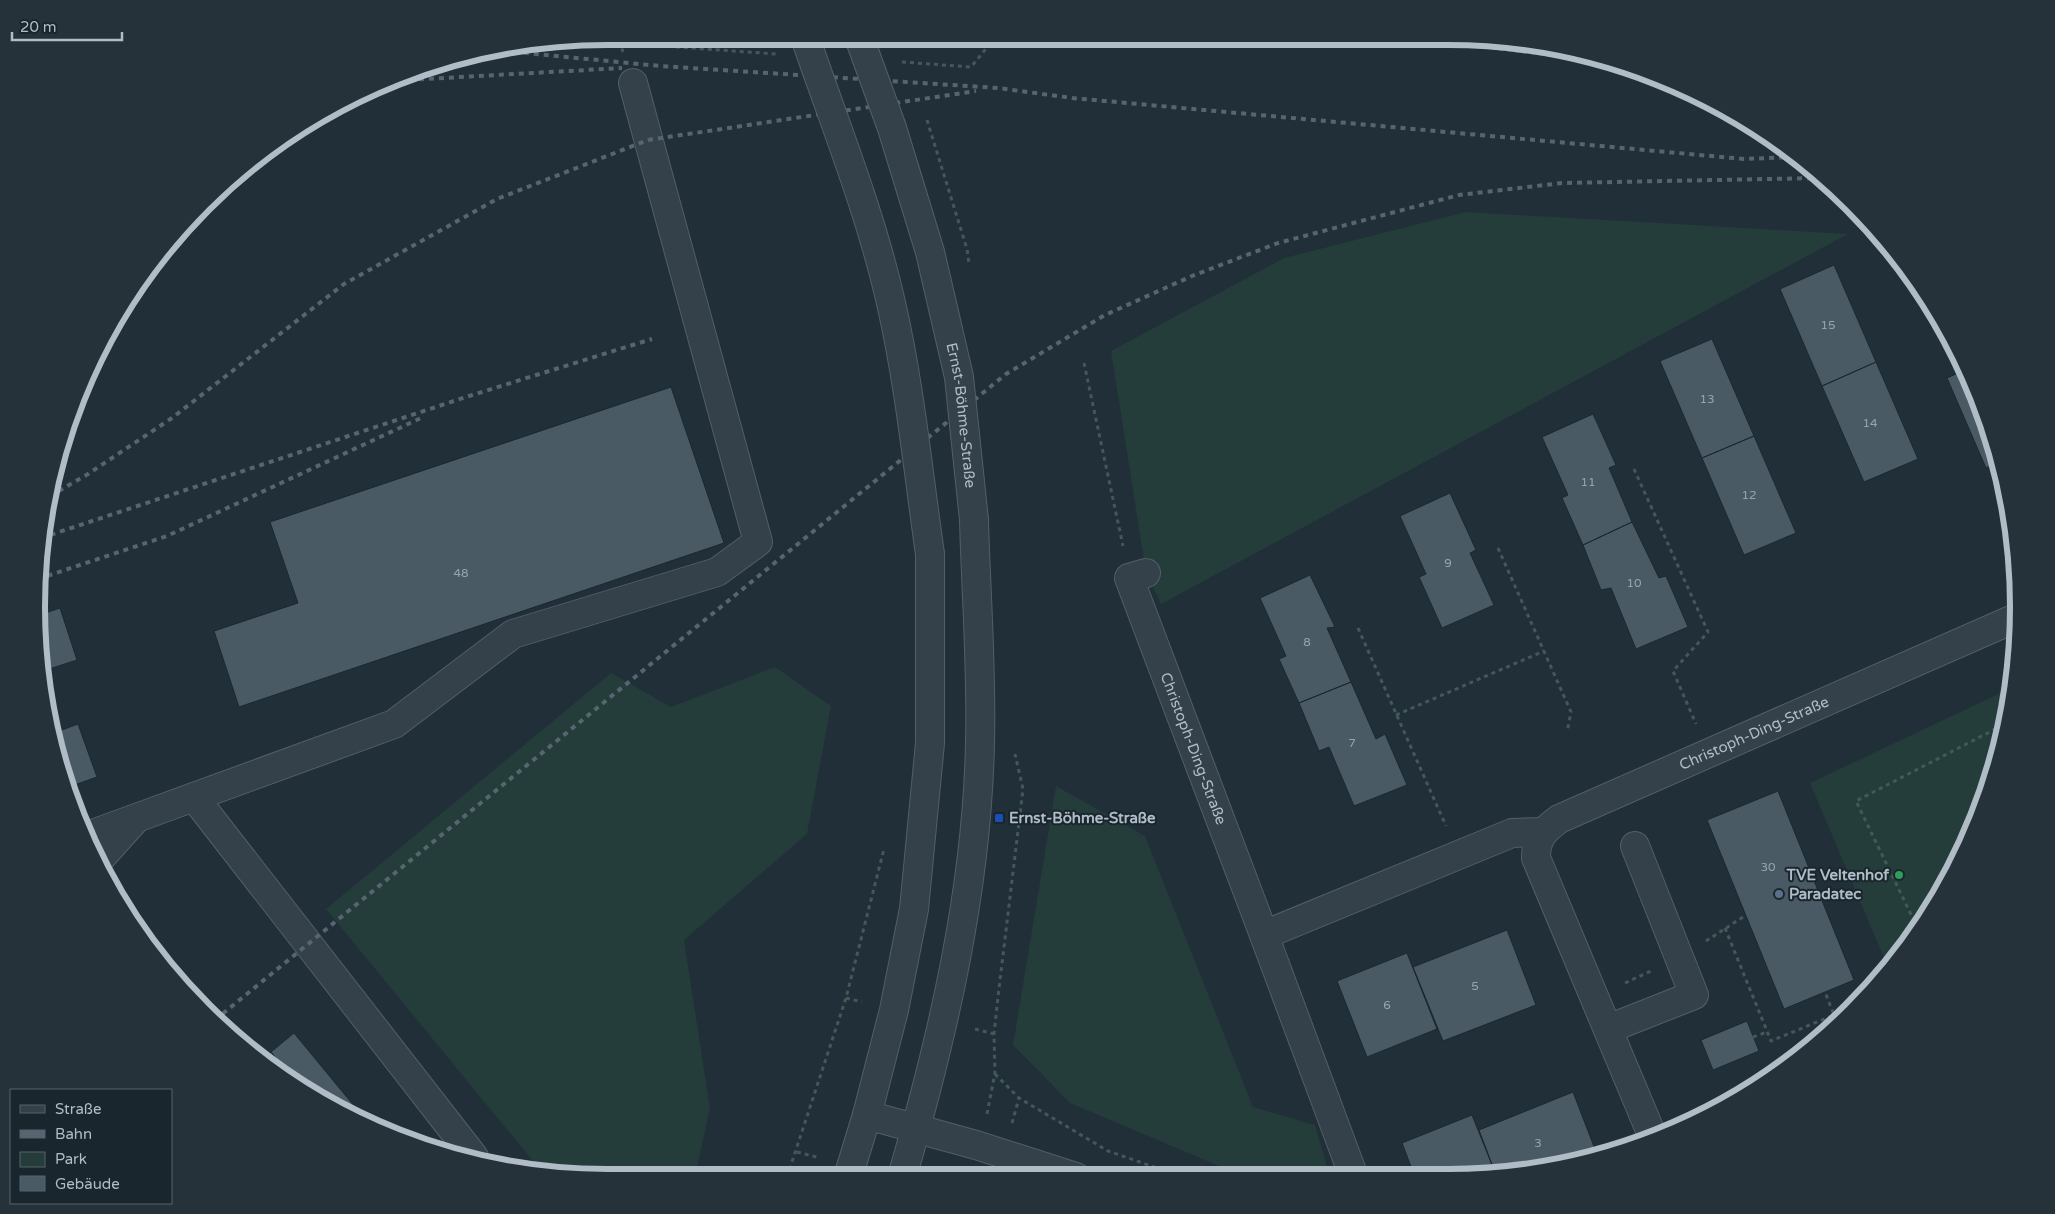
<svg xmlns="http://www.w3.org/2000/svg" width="2055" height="1214" font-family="'Varela Round',sans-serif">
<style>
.green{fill:#243c3a}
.building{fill:#4a5a65;stroke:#1c2830}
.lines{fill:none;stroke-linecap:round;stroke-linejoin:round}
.minor-casing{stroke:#535f67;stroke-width:30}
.path{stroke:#435958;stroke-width:3;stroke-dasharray:4 4;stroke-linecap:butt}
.minor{stroke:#35414a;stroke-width:28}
.rail{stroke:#576571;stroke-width:4;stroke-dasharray:5 5;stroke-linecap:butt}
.minor-bridge-casing{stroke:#535f67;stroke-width:30;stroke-linecap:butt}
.path-bridge{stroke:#435958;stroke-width:3;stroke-dasharray:4 4;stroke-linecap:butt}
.minor-bridge{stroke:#35414a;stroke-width:28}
.transit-dot{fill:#1a4fb4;stroke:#1a262e;stroke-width:2}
.leisure-dot{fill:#2e9e5b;stroke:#1a262e;stroke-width:2}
.service-dot{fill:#5c6f8a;stroke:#1a262e;stroke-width:2}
.labels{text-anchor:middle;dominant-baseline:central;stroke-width:4;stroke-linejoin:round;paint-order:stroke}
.number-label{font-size:12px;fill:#96a4ae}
.street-label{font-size:15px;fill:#b0bcc6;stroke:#1a262e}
.poi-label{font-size:15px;font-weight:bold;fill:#b0bcc6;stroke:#1a262e;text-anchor:start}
.rim{fill:none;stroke:#b0bcc6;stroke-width:6}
</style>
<rect width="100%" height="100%" fill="#212f39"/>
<path class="green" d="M1466,212L1848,234L1161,604L1146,573L1111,351L1284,258Z
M775,667L831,706L807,834L684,940L710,1108L695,1177H569L541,1171L326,909L611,673L671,707Z
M2011,688L2008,719L1975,826L1922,924L1887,965L1810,783Z
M1056,786L1145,836L1253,1107L1315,1125L1330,1177H1245L1070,1103L1013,1045Z"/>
<path class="building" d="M1834,265L1876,362L1822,386L1780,289Z
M1712,339L1754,436L1702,458L1660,361Z
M1876,362L1918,459L1864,482L1822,386Z
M1965,370L1975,389L1998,463L1986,468L1947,378Z
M671,387L724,543L239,707L214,631L298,603L270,522Z
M1593,414L1616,465L1609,468L1632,522L1583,545L1562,498L1568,495L1542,437Z
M1754,436L1796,533L1744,555L1702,458Z
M1450,493L1476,550L1470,553L1494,605L1442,628L1419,577L1426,574L1400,516Z
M1632,522L1659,578L1666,576L1688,627L1636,649L1611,588L1601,590L1583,545Z
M1310,575L1335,627L1327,628L1351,682L1299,703L1279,659L1286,656L1260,598Z
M60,608L77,660L43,671L37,616Z
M1351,682L1376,739L1385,734L1407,785L1354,806L1329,747L1319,751L1299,703Z
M78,724L97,777L66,788L51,734Z
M1778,791L1854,980L1784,1009L1707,820Z
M1507,930L1536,1005L1443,1041L1413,967Z
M1407,953L1437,1029L1367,1057L1337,981Z
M1747,1021L1759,1051L1713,1070L1701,1040Z
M294,1033L364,1118L298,1086L271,1052Z
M271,1052L298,1086L263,1059Z
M1573,1092L1598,1157L1496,1175L1479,1130Z
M1738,1098L1733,1101L1681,1123V1122Z
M1472,1115L1496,1175L1415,1177L1402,1143Z"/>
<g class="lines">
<defs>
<g id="minor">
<path id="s1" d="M1146,573L1129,578L1264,935"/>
<path d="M194,797L474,1157"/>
<path d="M87,836L394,724L513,634L717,572L758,542L633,83"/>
<path d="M98,861L134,821"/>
<path d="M1608,1029L1694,995L1635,846"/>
<path d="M867,1115L976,1145L1076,1177"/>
<path id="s2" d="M1652,1135L1536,858C1536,838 1543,831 1559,819L2018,617"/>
<path d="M848,1177L867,1115L894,1010L914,909L930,743V554"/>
<path d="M902,1177C943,1036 977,890 980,743C982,669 976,594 974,520"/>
<path d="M1354,1177L1264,935L1512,833L1542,832"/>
</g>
</defs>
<use href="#minor" class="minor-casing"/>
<path class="path" d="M1404,38L1609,62
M619,41L623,52
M620,43L776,54
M902,62L971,67L994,39
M1084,363L1123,546
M1634,469L1708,632L1673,671L1696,724
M1498,548L1571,712L1567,732
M1358,628L1446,826
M1396,715L1544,651
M1725,928L1771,1041L1834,1015L1825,992
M1918,929L1856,801L2007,723
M1706,941L1746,915
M1625,983L1651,971
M846,998L862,1002
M975,1029L994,1034
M1753,1037L1767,1032
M995,1074L1019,1098L1108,1151L1183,1177
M987,1114L995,1073L994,1034L998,997L1023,789L1015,754
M1012,1123L1019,1098
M797,1152L820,1158
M787,1177L846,998L884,849"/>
<use href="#minor" class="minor"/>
<path class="rail" d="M494,50L660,66L998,88L1072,98L1744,159L1795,157
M389,81L622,68
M50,496L88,474L172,418L344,284L497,199L648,140L976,91
M41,538L469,396L652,339
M38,579L167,536L421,418
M215,1020L1006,374L1105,315L1192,276L1278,243L1459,195L1562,183L1820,178"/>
<defs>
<g id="minor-bridge">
<path d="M806,40C836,127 871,214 891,303C910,386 918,471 930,554"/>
<path id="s3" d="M860,40L892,128L930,252L959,377L974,520"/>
</g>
</defs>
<use href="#minor-bridge" class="minor-bridge-casing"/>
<path class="path-bridge" d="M927,120L967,249L969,263"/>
<use href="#minor-bridge" class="minor-bridge"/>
</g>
<rect class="transit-dot" x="994" y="813" width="10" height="10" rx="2.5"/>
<circle class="leisure-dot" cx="1899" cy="875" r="5"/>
<circle class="service-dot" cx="1779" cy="894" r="5"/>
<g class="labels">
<g class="number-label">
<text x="1828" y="325">15</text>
<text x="1707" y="399">13</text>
<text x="1870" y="423">14</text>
<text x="1588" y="482">11</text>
<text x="1749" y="495">12</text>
<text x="1448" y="563">9</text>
<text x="461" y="573">48</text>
<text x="1634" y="583">10</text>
<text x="1307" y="642">8</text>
<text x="1352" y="743">7</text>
<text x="1768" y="867">30</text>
<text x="1475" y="986">5</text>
<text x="1387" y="1005">6</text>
<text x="1538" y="1143">3</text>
</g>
<g class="street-label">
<text stroke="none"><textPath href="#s3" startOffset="390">Ernst-Böhme-Straße</textPath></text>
<text stroke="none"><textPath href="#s2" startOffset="561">Christoph-Ding-Straße</textPath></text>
<text stroke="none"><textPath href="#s1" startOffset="200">Christoph-Ding-Straße</textPath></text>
</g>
<g class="poi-label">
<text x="1009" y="818">Ernst-Böhme-Straße</text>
<text x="1889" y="875" text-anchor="end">TVE Veltenhof</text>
<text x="1789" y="894">Paradatec</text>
</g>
</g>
<path d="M0 0H2055V1214H0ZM607 45H1448A562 562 0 0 1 2010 607V607A562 562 0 0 1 1448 1169H607A562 562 0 0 1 45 607V607A562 562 0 0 1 607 45Z" fill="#26323a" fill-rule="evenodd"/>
<path class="rim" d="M607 45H1448A562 562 0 0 1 2010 607V607A562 562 0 0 1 1448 1169H607A562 562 0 0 1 45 607V607A562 562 0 0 1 607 45Z"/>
<rect x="10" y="1089" width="162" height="115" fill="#1a262e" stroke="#56626b"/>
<rect x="20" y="1105" width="25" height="8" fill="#35414a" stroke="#56626b"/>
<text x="55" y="1114" font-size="15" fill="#b0bcc6">Straße</text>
<rect x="20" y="1130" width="25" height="8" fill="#576571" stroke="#56626b"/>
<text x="55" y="1139" font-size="15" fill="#b0bcc6">Bahn</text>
<rect x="20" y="1152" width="25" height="15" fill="#243c3a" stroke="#56626b"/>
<text x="55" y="1164" font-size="15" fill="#b0bcc6">Park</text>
<rect x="20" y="1176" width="25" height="15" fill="#4a5a65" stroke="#56626b"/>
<text x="55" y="1189" font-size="15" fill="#b0bcc6">Gebäude</text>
<path d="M12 32v8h110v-8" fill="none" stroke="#b0bcc6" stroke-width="2.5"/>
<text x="20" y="32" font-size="15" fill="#b0bcc6" stroke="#1a262e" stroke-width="4" paint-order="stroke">20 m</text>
</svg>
